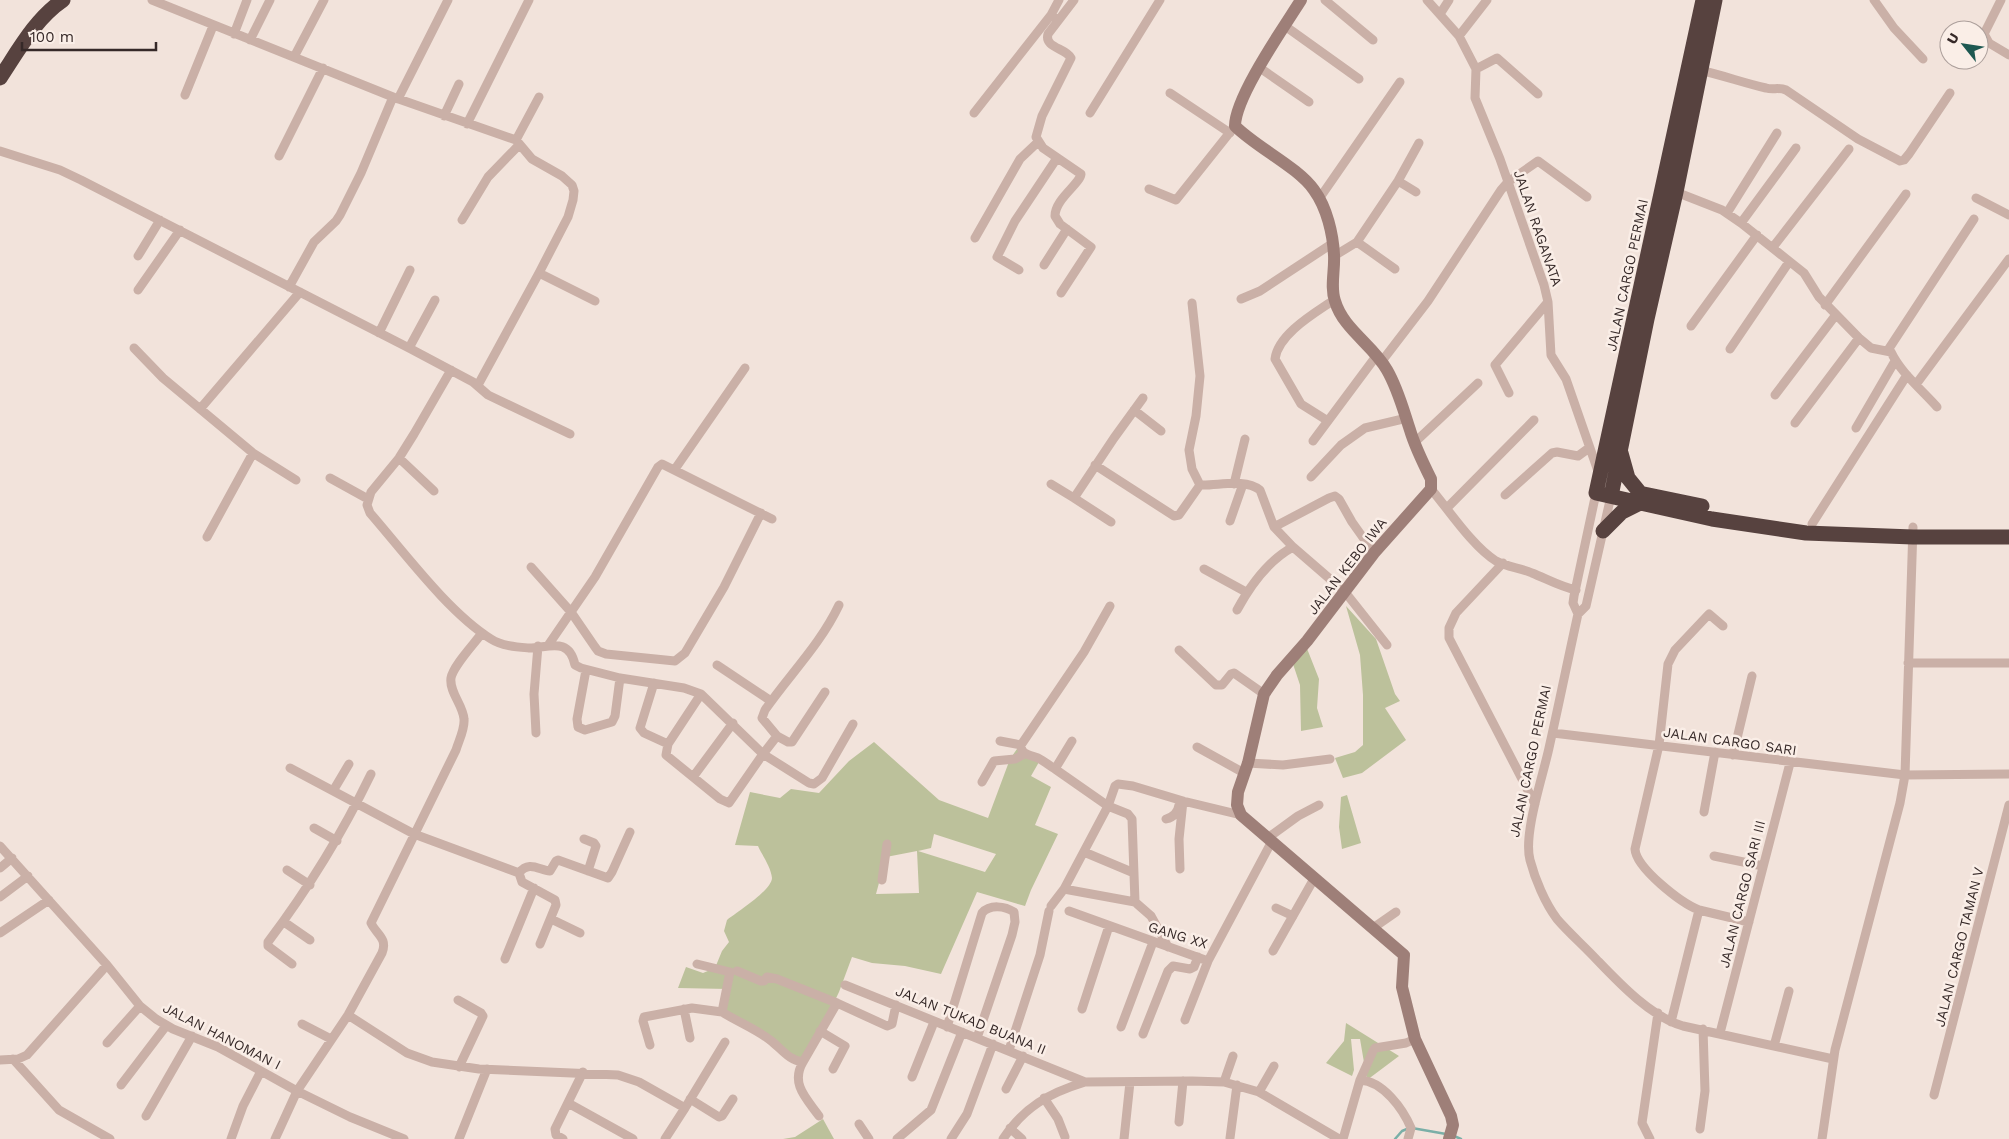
<svg xmlns="http://www.w3.org/2000/svg" width="2009" height="1139" font-family="'Work Sans',sans-serif">
<style>
.green{fill:#bcc19b;fill-rule:evenodd}
.lines{fill:none;stroke-linecap:round;stroke-linejoin:round}
.stream{stroke:#7aafa7;stroke-width:2.5}
.street{stroke:#cab0a7;stroke-width:9}
.secondary{stroke:#9e7f78;stroke-width:12}
.highway{stroke:#57423f;stroke-width:15}
.labels{text-anchor:middle;dominant-baseline:central;stroke-width:5;stroke-linejoin:round;paint-order:stroke}
.street-label{font-size:14px;fill:#362928;stroke:#faeee7}
</style>
<rect width="100%" height="100%" fill="#f2e3db"/>
<path class="green" d="M1346,606L1376,639L1395,694L1400,701L1385,708L1406,740L1362,773L1343,778L1335,758L1355,752L1363,745V695L1360,655Z
M1306,646L1319,679L1317,708L1323,727L1301,731L1300,685L1293,664Z
M874,742L939,800L988,818L1010,759L1019,746L1039,762L1031,776L1051,787L1035,825L1058,834L1031,890L1025,906L977,892L941,974L905,966L872,963L852,957L839,992L804,1065L721,1013L728,989L678,988L686,967L703,973L715,968L722,951L729,942L724,931L727,920C737,912 772,890 772,878C771,867 762,855 758,846L735,845L750,792L780,798L791,789L819,793L849,761ZM934,834L996,854L985,872L918,851L931,848ZM917,851L919,893L876,894L886,857Z
M1347,795L1361,843L1342,849L1339,827L1341,797Z
M1346,1023L1399,1056L1367,1080L1360,1039H1351L1354,1070L1352,1076L1326,1063L1344,1041Z
M823,1119L834,1139H783L795,1137Z"/>
<g class="lines">
<path class="stream" d="M1412,1128L1446,1134
M1454,1136L1461,1139
M1395,1139L1402,1131L1407,1129"/>
<path class="street" d="M152,0L393,97L516,140L532,159L562,176L572,185L574,191L573,200L568,217L539,273L478,385
M1325,0L1373,40
M1427,0L1459,36L1476,69L1475,98L1500,159L1544,285L1548,302L1551,355L1566,379L1599,474
M1874,0L1894,28L1923,59
M2001,0L1984,34L1989,43L2009,55
M1440,14L1449,0
M1051,15L1059,0
M1285,26L1359,79
M234,34L247,0
M1459,36L1487,0
M250,40L270,0
M294,57L324,0
M1260,68L1309,102
M1476,69L1497,58L1538,94
M1699,70C1722,75 1744,83 1766,88C1773,90 1779,87 1786,90L1858,139L1900,161L1904,160L1909,154L1950,93
M1170,93L1230,133
M185,95L213,26
M398,99L448,0
M974,113L1051,15L1058,20
M1090,113L1160,0
M444,116L459,84
M467,124L529,0
M516,140L539,97
M0,151L60,170L81,180L409,348L473,382L488,395L570,434
M279,156L323,68
M1398,181L1416,192
M1149,189L1176,200L1235,126
M1676,192L1722,210L1741,223L1804,273L1819,297L1859,338L1871,348L1891,352C1901,373 1921,389 1937,407
M1976,198L2009,215
M1319,199L1400,82
M1727,213L1777,133
M462,220L488,177L519,145
M1741,223L1796,148
M975,238L1020,159L1038,142
M1357,242L1395,269
M1773,247L1849,149
M138,256L160,220
M1334,256L1357,242L1398,181L1419,143
M1044,265L1067,229
M1019,270L997,257L1015,221L1057,158
M539,273L595,301
M289,287L314,242L336,221L340,215L361,173L393,97
M138,290L180,230
M1061,293L1091,247L1060,224L1055,216C1055,199 1080,184 1081,174L1043,148L1036,137L1042,116L1071,58C1066,48 1044,48 1048,34L1074,0
M1241,299L1260,291L1333,243
M1192,303L1200,376L1196,416L1189,450L1192,469L1200,485
M1825,305L1906,194
M1691,326L1757,235
M379,333L410,270
M134,348L163,378L253,453L296,480
M409,348L435,300
M1730,349L1789,262
M1888,350L1974,219
M1382,361L1428,301L1501,190L1508,182L1538,161L1587,197
M451,370L414,434L399,458L371,492L367,505L370,513C404,552 448,612 491,639C502,646 517,647 529,648C548,648 569,636 575,665L581,668L620,678L684,688L701,694L763,754L729,803L720,799L666,755L668,744L701,694
M1917,383L2009,259
M1509,393L1495,365L1548,302
M1775,395L1835,316
M200,409L300,292
M1134,410L1161,431
M1328,421L1301,404L1275,359C1278,334 1315,313 1334,300
M1795,423L1859,338
M1856,428L1895,361
M1313,441L1377,355
M1414,443L1478,383
M399,458L434,491
M1095,465L1174,516L1179,515L1200,485
M675,469L745,368
M1311,477L1341,445L1365,428L1407,418
M330,478L368,499
M1051,484L1074,498
M1234,484L1245,439
M1200,485C1218,486 1244,478 1260,490L1274,527L1293,547L1345,592L1387,645
M1431,489C1448,509 1473,547 1496,561C1507,567 1521,568 1532,573C1547,579 1561,587 1576,590
M1505,495L1552,453L1557,452L1578,456L1589,448
M1611,496L1586,606L1578,614C1568,659 1559,704 1549,748C1543,776 1523,834 1530,860C1535,879 1545,903 1557,919C1569,933 1584,946 1597,960C1619,983 1651,1017 1683,1026L1833,1059
M1447,508L1534,420
M1230,521L1243,484
M1111,522L1074,498L1114,438L1143,398
M1812,524L1907,375
M1274,527L1329,498L1335,496L1339,499L1352,522L1374,553
M207,537L253,453
M1503,563L1456,613L1449,628V638L1535,804
M531,567L571,612L595,647L598,651L606,654L675,661L685,653L724,587L761,513
M1204,569L1246,592
M839,605C820,645 790,674 765,710L762,718L777,736L763,754L809,783L814,784L822,778L853,724
M1237,610C1250,586 1269,560 1293,547
M1578,614L1573,603L1574,596L1596,493
M549,644L595,577L658,467L662,464L772,519
M1179,650L1216,685H1222L1231,674L1234,673L1264,694
M1908,663H2009
M717,665L771,701
M586,670L577,719L578,727L585,730L612,722L615,716L620,678
M654,683L640,728L644,733L668,744
M536,733L534,694L538,646
M1553,733L1905,775L2009,774
M777,736L788,742H792L825,692
M1000,741L1021,745
M1072,741L1055,769L1108,806L1128,814L1132,819L1135,902
M1197,747L1244,773
M1733,755L1752,676
M1248,763L1283,765L1330,759
M290,768L414,834L519,873L522,882L555,900L556,905L540,944
M1055,769C1050,766 1044,761 1038,758C1030,755 1021,755 1021,745L1084,652L1110,606
M693,777L733,723
M982,782L994,761L1015,759L1024,754
M333,791L349,764
M1704,812L1715,752
M1166,819C1174,817 1178,812 1179,805
M314,828L337,841
M1269,837L1298,816L1319,805
M584,839L594,843L596,846L588,871
M0,846L107,965L140,1006L156,1019L173,1029L218,1047L297,1091L350,1117L404,1139
M1084,852L1134,873
M1714,856L1763,866
M0,868L12,858
M1180,869L1179,839L1183,801
M287,870L310,885
M519,873C529,860 539,870 550,871L556,861L558,860L608,878L612,872L630,832
M882,880L887,844
M1064,889L1108,806L1115,786L1118,784L1133,786L1183,801L1241,815
M0,897L28,876
M1051,906L1064,889L1135,902L1151,916L1168,947
M1276,908L1293,916
M1699,910C1681,903 1636,868 1635,849L1659,745L1668,664L1675,650L1709,614L1723,626
M1069,911L1208,961L1272,841
M551,919L580,933
M284,922L310,940
M1373,928L1396,912
M0,933L49,900
M1273,951L1315,877
M505,959L534,888
M292,964L268,946V942C308,889 342,834 371,774
M737,971L761,981H764L767,977L777,979L837,1003
M845,985L1085,1082
M458,1000L481,1013L483,1016L459,1067
M684,1009L690,1038
M1082,1009L1109,926
M722,1012C738,1022 756,1029 770,1040C781,1048 789,1061 803,1062C790,1084 807,1099 819,1116
M348,1015L407,1053L432,1062L479,1069L618,1075L639,1082L685,1108L665,1139
M1185,1020L1208,961
M1671,1022L1699,910L1749,922
M302,1024L331,1039
M947,1027L982,913C990,904 1005,906 1014,912L1015,922L1012,935L977,1038
M1121,1027L1153,942
M820,1031L845,1046L833,1069
M1720,1033L1790,763
M1143,1034L1168,971L1173,966L1190,969L1194,967L1198,957
M107,1043L140,1006
M650,1045L643,1021L644,1017L692,1008L722,1012L730,972L697,964
M1774,1046L1789,991
M1009,1050L1040,955L1049,911
M13,1059L59,1110L110,1139
M0,1060L18,1059L27,1055L107,965
M803,1062L837,1003L887,1026L892,1024L896,1005
M912,1077L934,1022
M1360,1080C1383,1081 1403,1109 1411,1128L1408,1139
M1224,1082L1233,1056
M121,1085L166,1026
M1006,1089L1023,1056
M1259,1092L1274,1066
M1934,1095L2009,805
M1044,1098L1058,1119L1065,1137
M690,1099L719,1117L722,1116L733,1099
M568,1103L633,1139
M685,1108L725,1042
M146,1116L192,1036
M1179,1122L1183,1081
M859,1124L869,1139
M1010,1128L1022,1139
M1700,1129L1705,1091L1703,1029
M1230,1138L1237,1085
M231,1139L243,1106L261,1071
M275,1139L297,1091L348,1015L382,953C388,938 376,934 371,923L456,750C459,740 465,729 464,719C463,705 449,692 451,678C453,666 474,644 482,633
M459,1139L487,1069
M563,1139L556,1135L555,1129L583,1072
M897,1139L931,1110L962,1032
M951,1139L967,1114L993,1044
M1003,1139C1024,1107 1049,1093 1085,1082L1192,1081L1224,1082L1259,1092L1339,1139
M1124,1139L1130,1082
M1343,1139L1360,1080L1373,1051L1375,1048L1406,1043L1415,1039
M1650,1139L1642,1123L1658,1013
M1822,1139L1835,1050L1900,803L1905,775L1913,527"/>
<path class="secondary" d="M1301,0C1284,27 1235,97 1235,126C1257,148 1298,167 1314,190C1327,208 1333,234 1334,255C1335,270 1330,287 1335,301C1343,329 1373,345 1387,370C1398,389 1403,409 1410,430C1415,447 1423,463 1431,479V489L1374,553L1307,641L1277,675L1264,694L1248,763L1238,792L1237,805L1241,815L1404,955L1402,987L1415,1039L1451,1116L1453,1125L1449,1139"/>
<path class="highway" d="M1703,0L1596,493L1712,519L1806,533L1913,537H2009
M0,78C18,51 35,19 63,0
M1621,453L1628,478L1641,494
M1644,494L1702,506
M1611,496L1647,319L1676,192L1715,0
M1603,531L1622,512L1640,503"/>
</g>
<g class="labels">
<g class="street-label">
<text transform="translate(1538 228) rotate(71)">JALAN RAGANATA</text>
<text transform="translate(1627 275) rotate(-78)">JALAN CARGO PERMAI</text>
<text transform="translate(1347 566) rotate(-52)">JALAN KEBO IWA</text>
<text transform="translate(1730 741) rotate(8)">JALAN CARGO SARI</text>
<text transform="translate(1530 761) rotate(-78)">JALAN CARGO PERMAI</text>
<text transform="translate(1742 894) rotate(-76)">JALAN CARGO SARI III</text>
<text transform="translate(1178 935) rotate(17)">GANG XX</text>
<text transform="translate(1959 947) rotate(-76)">JALAN CARGO TAMAN V</text>
<text transform="translate(971 1020) rotate(22)">JALAN TUKAD BUANA II</text>
<text transform="translate(222 1036) rotate(27)">JALAN HANOMAN I</text>
</g>
</g>
<g transform="translate(1964 45) rotate(300)"><circle r="24" fill="#faeee7" stroke="#ac9f9b"/>
<path d="M0-4L9 19L0 12L-9 19Z" fill="#1d5851"/>
<text y="-8" font-size="14" font-weight="bold" text-anchor="middle" fill="#362928">U</text>
</g>
<path d="M22 42v8h134v-8" fill="none" stroke="#362928" stroke-width="2.5"/>
<text x="30" y="42" font-size="15" fill="#362928" stroke="#faeee7" stroke-width="4" paint-order="stroke">100 m</text>
</svg>
